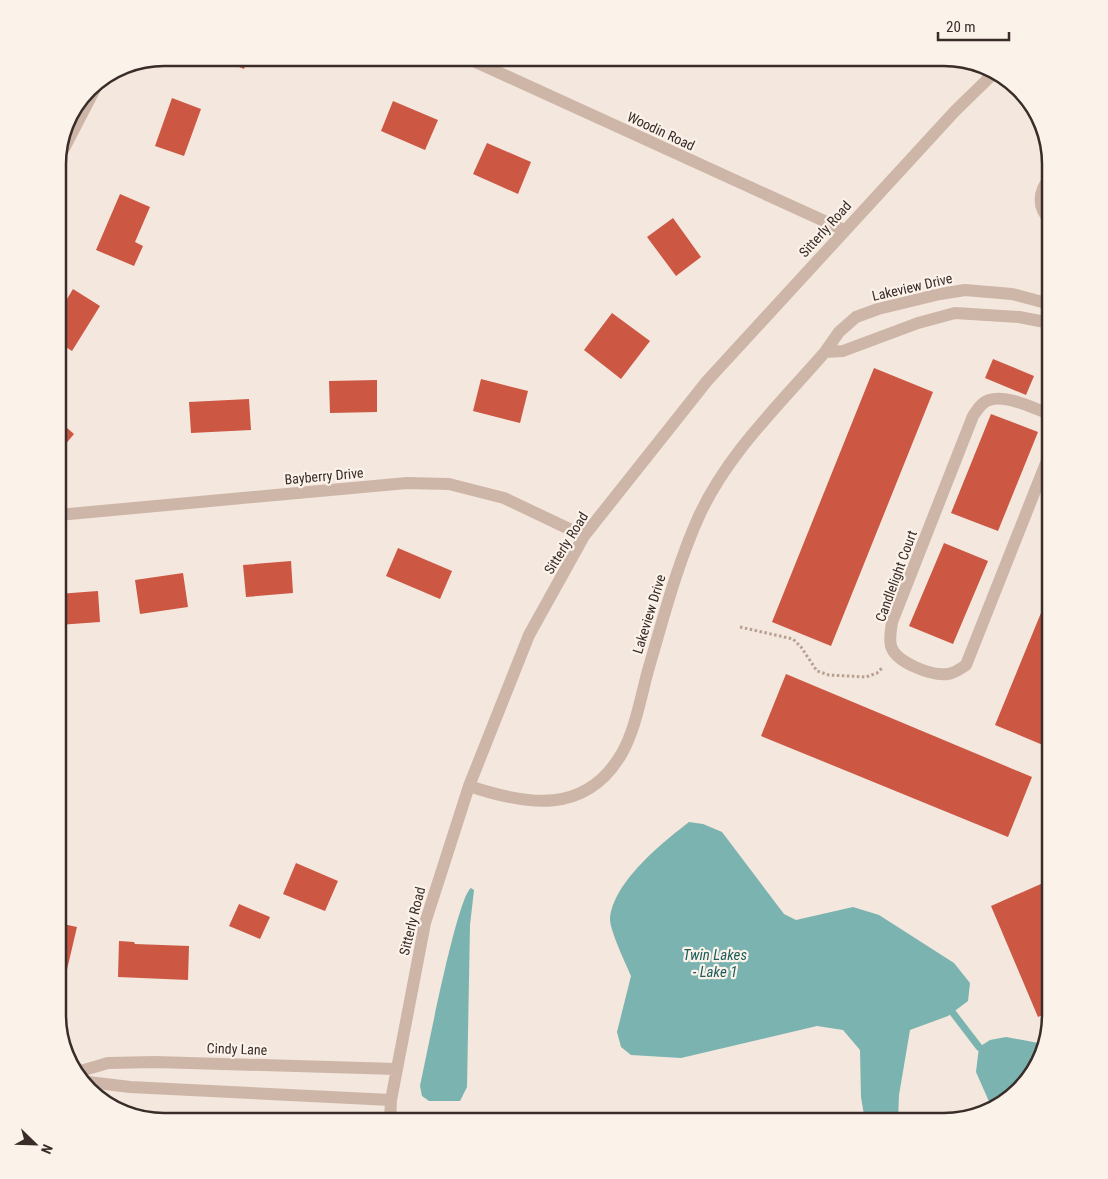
<svg xmlns="http://www.w3.org/2000/svg" width="1108" height="1179" font-family="'Roboto Condensed',sans-serif">
<style>
.water{fill:#7bb3b0}
.lines{fill:none;stroke-linecap:round;stroke-linejoin:round}
.stream{stroke:#7bb3b0;stroke-width:7}
.building{fill:#cc5743}
.path{stroke:#b99f92;stroke-width:3;stroke-dasharray:2.5 2.5;stroke-linecap:butt}
.minor{stroke:#cdb6a8;stroke-width:12}
.labels{text-anchor:middle;dominant-baseline:central;stroke-width:4.5;stroke-linejoin:round;paint-order:stroke}
.street-label{font-size:14px;fill:#392c29;stroke:#fbf2ea}
.water-label{font-size:15px;font-style:italic;fill:#1c5e5c;stroke:#fbf2ea}
.rim{fill:none;stroke:#392c29;stroke-width:2.5}
</style>
<rect width="100%" height="100%" fill="#f4e7dd"/>
<path class="water" d="M689,822L703,824L722,832L784,914L796,920L853,907L879,915L954,963L970,983L968,1001L948,1016L910,1030L899,1095L898,1121H865L861,1097L860,1050L843,1030L817,1026L681,1058L631,1055L621,1047L617,1032L631,976C626,964 610,931 610,919C613,882 663,842 689,822Z
M471,888L474,890L470,925L467,1087L460,1101H429L422,1096L420,1086C426,1059 457,897 471,888Z
M1006,1037L1044,1044L1040,1062L1009,1099L991,1106L976,1072L979,1047L990,1040Z"/>
<g class="lines">
<path class="stream" d="M953,1013L979,1047"/>
</g>
<path class="building" d="M217,58H248L244,69Z
M172,98L201,109L184,156L155,146Z
M393,101L438,120L425,150L381,131Z
M487,143L531,162L518,194L473,174Z
M120,194L150,207L135,242L143,246L134,266L96,250Z
M673,218L701,257L676,276L647,237Z
M73,289L100,306L72,351L58,342V314Z
M612,313L650,341L621,379L584,350Z
M993,359L1034,376L1026,395L985,378Z
M874,368L933,392L831,646L772,622Z
M481,379L528,391L520,423L473,411Z
M377,380V412L330,413L329,381Z
M249,399L251,430L191,433L189,402Z
M991,414L1038,432L998,531L951,513Z
M58,420L74,434L58,453Z
M944,543L988,561L953,644L909,626Z
M398,548L452,571L440,599L386,576Z
M291,561L293,593L246,597L243,565Z
M183,573L188,607L140,614L135,580Z
M98,591L100,622L58,625V594Z
M1050,591V748L995,725Z
M786,674L1032,777L1008,837L761,736Z
M296,863L338,881L325,911L283,894Z
M1050,880V1012L1038,1017L991,906Z
M239,904L270,917L260,939L229,926Z
M58,923L77,927L65,978L58,977Z
M119,941L134,942L135,944L189,946L188,980L118,977Z"/>
<g class="lines">
<path class="path" d="M740,627L793,639L801,647L817,671L829,675L866,677L877,673L883,667"/>
<path class="minor" d="M467,58L844,230
M58,160L99,81
M1050,178C1038,191 1037,208 1050,220
M825,352L843,351L918,323L955,313L1019,317L1050,323
M1050,414C1034,409 1007,394 989,400C982,402 977,410 973,416L892,622C891,630 889,638 891,646C896,663 932,676 948,674C955,673 960,669 966,665L1050,453
M58,515L407,483L449,484L504,498L584,536
M469,786C526,805 586,816 622,753C636,728 641,695 649,667C664,616 677,565 699,516C728,453 780,404 825,352L839,332L856,317L878,309L940,294L965,290L1012,294L1050,304
M77,1072L108,1063L155,1062L397,1069
M80,1081L130,1087L391,1100
M390,1121L391,1100L425,923L469,786L529,635L584,536L707,381L955,111L995,72"/>
</g>
<g class="labels">
<g class="street-label">
<text transform="translate(661 131) rotate(25)">Woodin Road</text>
<text transform="translate(825 229) rotate(-48)">Sitterly Road</text>
<text transform="translate(912 287) rotate(-13)">Lakeview Drive</text>
<text transform="translate(324 476) rotate(-5)">Bayberry Drive</text>
<text transform="translate(566 543) rotate(-58)">Sitterly Road</text>
<text transform="translate(896 576) rotate(-70)">Candlelight Court</text>
<text transform="translate(649 614) rotate(-73)">Lakeview Drive</text>
<text transform="translate(412 921) rotate(-76)">Sitterly Road</text>
<text transform="translate(237 1049) rotate(2)">Cindy Lane</text>
</g>
<g class="water-label">
<text x="715" y="955">Twin Lakes<tspan x="715" dy="17">- Lake 1</tspan></text>
</g>
</g>
<path d="M0 0H1108V1179H0ZM164 66H944A98 98 0 0 1 1042 164V1015A98 98 0 0 1 944 1113H164A98 98 0 0 1 66 1015V164A98 98 0 0 1 164 66Z" fill="#fbf2ea" fill-rule="evenodd"/>
<path class="rim" d="M164 66H944A98 98 0 0 1 1042 164V1015A98 98 0 0 1 944 1113H164A98 98 0 0 1 66 1015V164A98 98 0 0 1 164 66Z"/>
<g transform="translate(35 1144) rotate(113)" stroke="#fbf2ea" stroke-width="4" paint-order="stroke">
<path d="M0-4L9 19L0 12L-9 19Z" fill="#392c29"/>
<text y="-8" font-size="14" font-weight="bold" text-anchor="middle" fill="#392c29">N</text>
</g>
<path d="M938 32v8h71v-8" fill="none" stroke="#392c29" stroke-width="2.5"/>
<text x="946" y="32" font-size="15" fill="#392c29" stroke="#fbf2ea" stroke-width="4" paint-order="stroke">20 m</text>
</svg>
